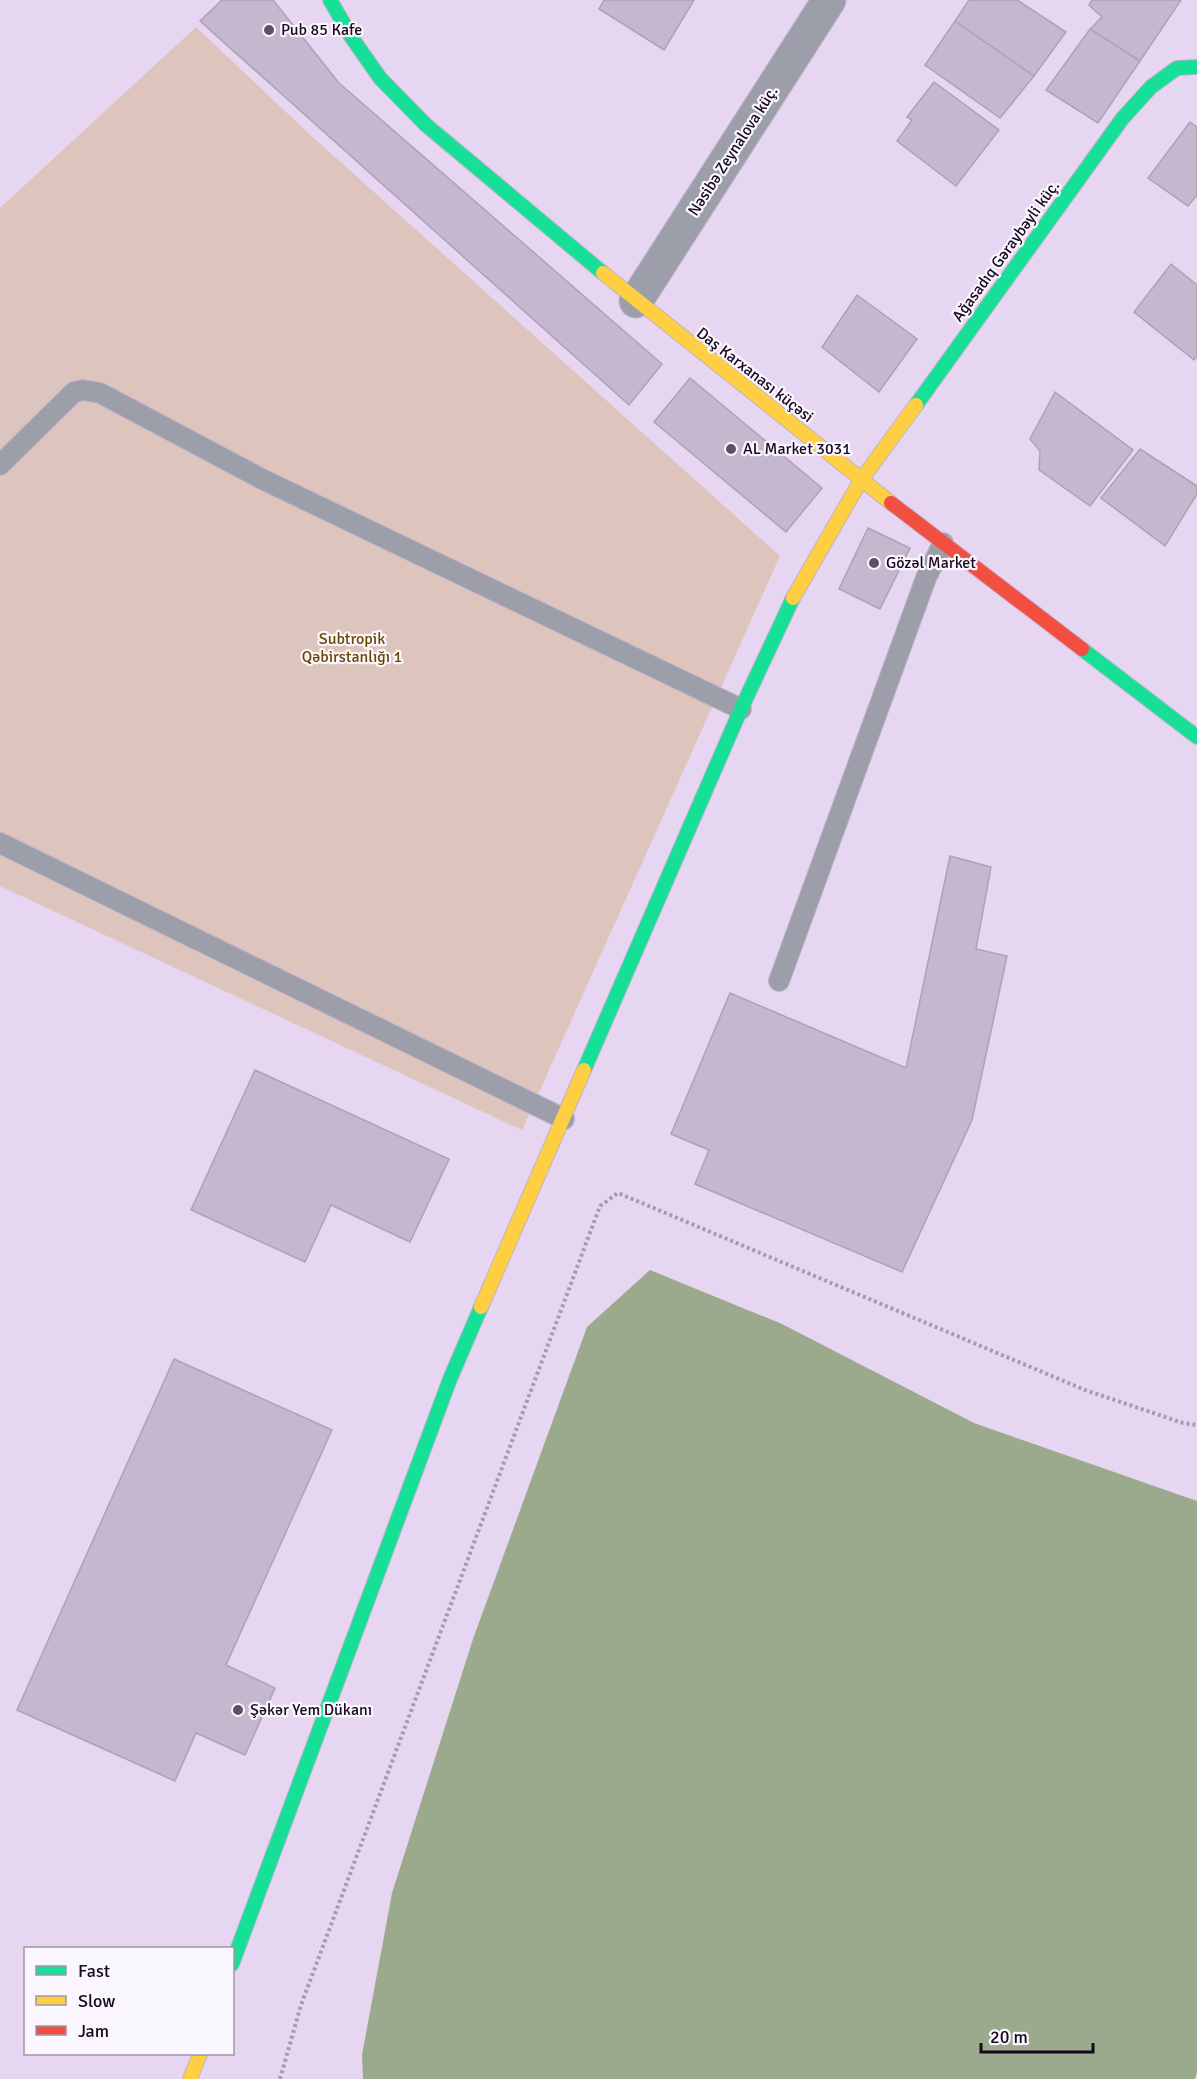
<svg xmlns="http://www.w3.org/2000/svg" width="1197" height="2079" font-family="Signika,sans-serif">
<style>
.green{fill:#ddc4bc}
.water{fill:#9ba98c}
.building{fill:#c5b7ce;stroke:#afa0b8;stroke-width:1.5}
.lines{fill:none;stroke-linecap:round;stroke-linejoin:round}
.lane-casing{stroke:#c0b3c9;stroke-width:22}
.street-casing{stroke:#c0b3c9;stroke-width:35}
.fast-casing{stroke:#c0b3c9;stroke-width:16}
.slow-casing{stroke:#c0b3c9;stroke-width:16}
.jam-casing{stroke:#c0b3c9;stroke-width:16}
.path{stroke:#a09eab;stroke-width:4;stroke-dasharray:3 3;stroke-linecap:butt}
.lane{stroke:#9c9fa9;stroke-width:20}
.street{stroke:#9c9fa9;stroke-width:33}
.fast{stroke:#16e098;stroke-width:14}
.slow{stroke:#ffcf43;stroke-width:14}
.jam{stroke:#f24e42;stroke-width:14}
.poi-dot{fill:#5e4f68;stroke:#fbf7fe;stroke-width:2}
.labels{text-anchor:middle;dominant-baseline:central;stroke-width:4.5;stroke-linejoin:round;paint-order:stroke}
.poi-label{font-size:16px;fill:#15071d;stroke:#fbf7fe;text-anchor:start}
.street-label{font-size:16px;fill:#15071d;stroke:#fbf7fe}
.park-label{font-size:16px;fill:#6c4402;stroke:#fbf7fe}
</style>
<rect width="100%" height="100%" fill="#e7d6f2"/>
<path class="green" d="M196,27L307,132L780,556L522,1130L0,886V208Z"/>
<path class="water" d="M650,1270L782,1324L974,1423L1197,1501V2072L1195,2079H363L362,2055L392,1893L473,1639L587,1327Z"/>
<path class="building" d="M222,0H273L339,83L662,364L629,405L200,21Z
M604,0H694L664,50L599,9Z
M969,0H1017L1066,32L1034,76L955,21Z
M1092,0H1181L1140,61L1090,29L1102,17L1089,5Z
M955,21L1034,76L1000,118L925,65Z
M1090,29L1140,61L1098,123L1046,90Z
M934,82L999,130L956,186L897,141L912,120L907,117Z
M1190,122L1197,127V195L1188,206L1148,178Z
M1171,264L1197,285V356L1194,360L1134,312Z
M857,295L917,339L879,392L822,347Z
M690,378L822,488L786,532L654,422Z
M1055,392L1133,450L1090,506L1039,470L1040,451L1030,439Z
M1140,449L1197,486V494L1165,546L1101,498Z
M868,528L910,548L880,609L839,589Z
M950,856L991,867L976,949L1007,956L972,1120L902,1272L695,1184L709,1150L671,1134L730,993L906,1068Z
M255,1070L449,1159L410,1242L331,1205L305,1262L191,1210Z
M174,1359L332,1430L226,1665L275,1688L245,1755L196,1733L175,1781L17,1710Z"/>
<g class="lines">
<defs>
<path id="lane" d="M0,465L74,392L83,390L100,393L264,480L741,709
M0,843L564,1119
M779,981L926,578L943,543"/>
<path id="street" d="M636,301L829,0"/>
<path id="fast" d="M330,0L352,38L380,78L426,125L603,273
M916,405L1122,119L1151,87L1177,68L1197,67
M1082,649L1197,737
M584,1070L741,709L793,598
M232,1964L450,1379L481,1307"/>
<path id="slow" d="M603,273L891,503
M793,598L861,480L916,405
M481,1307L584,1070
M190,2079L200,2054"/>
<path id="jam" d="M891,503L1082,649"/>
</defs>
<use href="#lane" class="lane-casing"/>
<use href="#street" class="street-casing"/>
<use href="#fast" class="fast-casing"/>
<use href="#slow" class="slow-casing"/>
<use href="#jam" class="jam-casing"/>
<path class="path" d="M280,2079L301,2005L600,1206L618,1193L1085,1390L1183,1423L1197,1425"/>
<use href="#lane" class="lane"/>
<use href="#street" class="street"/>
<use href="#fast" class="fast"/>
<use href="#slow" class="slow"/>
<use href="#jam" class="jam"/>
</g>
<g class="poi-dot">
<circle cx="269" cy="30" r="6"/>
<circle cx="731" cy="449" r="6"/>
<circle cx="874" cy="563" r="6"/>
<circle cx="238" cy="1710" r="6"/>
</g>
<g class="labels">
<g class="poi-label">
<text x="281" y="30">Pub 85 Kafe</text>
<text x="743" y="449">AL Market 3031</text>
<text x="886" y="563">Gözəl Market</text>
<text x="250" y="1710">Şəkər Yem Dükanı</text>
</g>
<g class="street-label">
<text transform="translate(733 151) rotate(-57)">Nəsibə Zeynalova küç.</text>
<text transform="translate(1006 251) rotate(-54)">Ağasadıq Gəraybəyli küç.</text>
<text transform="translate(755 375) rotate(38)">Daş Karxanası küçəsi</text>
</g>
<g class="park-label">
<text x="352" y="639">Subtropik<tspan x="352" dy="18">Qəbirstanlığı 1</tspan></text>
</g>
</g>
<rect x="24" y="1947" width="210" height="108" fill="#fbf7fe" stroke="#9f97a4" stroke-width="1.5"/>
<rect x="36" y="1966" width="30" height="9" fill="#16e098" stroke="#9f97a4" stroke-width="1.5"/>
<text x="78" y="1977" font-size="18" fill="#15071d">Fast</text>
<rect x="36" y="1996" width="30" height="9" fill="#ffcf43" stroke="#9f97a4" stroke-width="1.5"/>
<text x="78" y="2007" font-size="18" fill="#15071d">Slow</text>
<rect x="36" y="2026" width="30" height="9" fill="#f24e42" stroke="#9f97a4" stroke-width="1.5"/>
<text x="78" y="2037" font-size="18" fill="#15071d">Jam</text>
<path d="M981 2043v9h112v-9" fill="none" stroke="#15071d" stroke-width="3"/>
<text x="990" y="2043" font-size="18" fill="#15071d" stroke="#fbf7fe" stroke-width="4.5" paint-order="stroke">20 m</text>
</svg>
